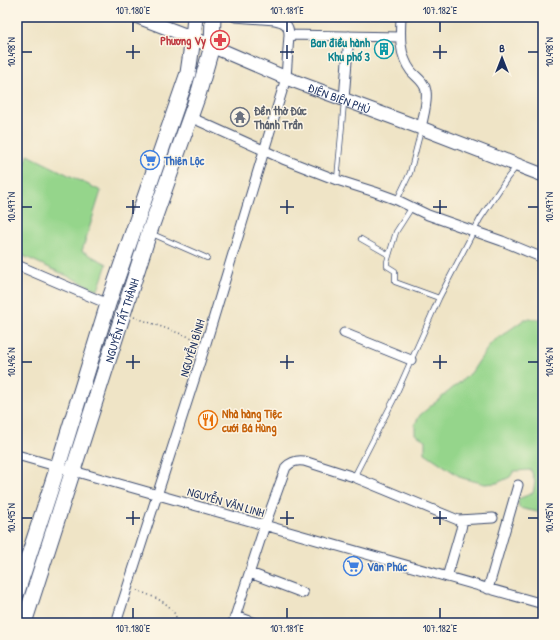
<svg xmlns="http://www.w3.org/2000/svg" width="560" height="640" font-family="'Patrick Hand',sans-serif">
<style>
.green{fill:#95d58b;stroke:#588274}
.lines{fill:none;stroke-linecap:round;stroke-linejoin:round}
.lane-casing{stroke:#3b4a6e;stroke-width:6}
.street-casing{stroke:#3b4a6e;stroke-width:11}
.secondary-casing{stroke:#3b4a6e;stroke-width:15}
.primary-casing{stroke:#3b4a6e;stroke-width:17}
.path{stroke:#3b4a6e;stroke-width:1.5;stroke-dasharray:1 3;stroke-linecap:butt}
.lane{stroke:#fff;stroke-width:4.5}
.street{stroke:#fff;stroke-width:9}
.secondary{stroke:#fff;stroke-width:13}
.primary{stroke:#fff;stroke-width:15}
.ticks{fill:none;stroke:#1b2f5e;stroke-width:1.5}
.labels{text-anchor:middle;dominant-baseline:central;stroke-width:3;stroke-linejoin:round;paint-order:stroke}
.health-label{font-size:12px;font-weight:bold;fill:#be3a42;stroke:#fcf5e5;text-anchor:end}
.culture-label{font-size:12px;font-weight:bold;fill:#0d838f;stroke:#fcf5e5;text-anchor:end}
.street-label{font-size:12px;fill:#1b2f5e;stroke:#fcf5e5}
.worship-label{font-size:12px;font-weight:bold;fill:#5b616d;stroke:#fcf5e5;text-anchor:start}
.shop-label{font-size:12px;font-weight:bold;fill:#366cbe;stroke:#fcf5e5;text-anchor:start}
.food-label{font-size:12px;font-weight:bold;fill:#c56008;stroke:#fcf5e5;text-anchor:start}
.neatline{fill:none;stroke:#1b2f5e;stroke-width:1.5}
.ticks-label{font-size:10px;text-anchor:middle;fill:#1b2f5e}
</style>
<rect width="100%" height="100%" fill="#fcf5e5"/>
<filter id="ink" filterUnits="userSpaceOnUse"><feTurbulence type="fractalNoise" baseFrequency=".025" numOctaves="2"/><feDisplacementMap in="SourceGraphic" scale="8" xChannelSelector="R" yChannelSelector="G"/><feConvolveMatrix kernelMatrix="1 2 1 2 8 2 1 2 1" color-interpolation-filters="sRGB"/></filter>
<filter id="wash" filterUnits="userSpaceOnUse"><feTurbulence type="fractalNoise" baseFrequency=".012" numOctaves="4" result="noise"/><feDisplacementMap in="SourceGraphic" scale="16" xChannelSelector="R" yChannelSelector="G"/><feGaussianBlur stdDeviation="0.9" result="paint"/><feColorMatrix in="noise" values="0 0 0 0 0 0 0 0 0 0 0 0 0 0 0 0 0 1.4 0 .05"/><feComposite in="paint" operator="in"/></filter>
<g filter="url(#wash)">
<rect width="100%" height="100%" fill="#efe4c6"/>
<path class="green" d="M28,155L101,191L82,251L107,264L98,290L17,253V187Z
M525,319H543V513L519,508L518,499L533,493L535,482L531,470L514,471L510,477L497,483L485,484L462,478L425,453V440L415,434V424L420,415L471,373L491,343Z"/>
</g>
<g filter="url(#ink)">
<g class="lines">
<defs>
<path id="lane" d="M337,180L344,102
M397,200L410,173L421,130
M412,207L396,232L387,262V266L395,271V282L439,298
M150,233L207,258
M361,239L389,255
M354,477L393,401L439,298L480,219L508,177L517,166"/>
<path id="street" d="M401,17C400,36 399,55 411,71C416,77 425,82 426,91C428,102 423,117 421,128
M289,35L400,37
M344,99L349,36
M190,117L283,159L337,180L375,192L397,200L428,215L502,241L543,258
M17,265L108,304
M344,333L411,360
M17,455L543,604
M250,573L303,593
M447,577L461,529L462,524L458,520
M488,589L518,485
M236,616L255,623
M116,623L206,343L286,78L289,35C289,25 285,22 275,20L235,17
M233,623L265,525L286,467C292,461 297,460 304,461L354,477L458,520L493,518"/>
<g id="secondary">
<path id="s1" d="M138,17L193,38L286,78L421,128L543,175"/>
</g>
<g id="primary">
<path d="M17,592L58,466L108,304L188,73L193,38L195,17"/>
<path id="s2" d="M24,623L149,233L198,95L212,46L213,17"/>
</g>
</defs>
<use href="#lane" class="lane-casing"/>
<use href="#street" class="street-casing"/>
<use href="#secondary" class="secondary-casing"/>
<use href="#primary" class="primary-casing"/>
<path class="path" d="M134,317L198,340
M137,590C152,597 176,603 177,623"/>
<use href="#lane" class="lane"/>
<use href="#street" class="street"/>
<use href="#secondary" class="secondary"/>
<use href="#primary" class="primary"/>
</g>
</g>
<path class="ticks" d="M133,22V32M287,22V32M440,22V32M133,45V59M287,45V59M440,45V59M22,52H32M126,52H140M280,52H294M433,52H447M528,52H538M133,200V214M287,200V214M440,200V214M22,207H32M126,207H140M280,207H294M433,207H447M528,207H538M133,355V369M287,355V369M440,355V369M22,362H32M126,362H140M280,362H294M433,362H447M528,362H538M133,511V525M287,511V525M440,511V525M22,518H32M126,518H140M280,518H294M433,518H447M528,518H538M133,608V618M287,608V618M440,608V618"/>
<defs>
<symbol id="pharmacy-ring" viewBox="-11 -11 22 22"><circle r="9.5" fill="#fcf5e5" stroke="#e0444e" stroke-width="1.5"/><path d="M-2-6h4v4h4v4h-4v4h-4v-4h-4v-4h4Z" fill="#e0444e"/></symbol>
<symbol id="building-ring" viewBox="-11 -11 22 22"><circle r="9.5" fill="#fcf5e5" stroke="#0f9aa8" stroke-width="1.5"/><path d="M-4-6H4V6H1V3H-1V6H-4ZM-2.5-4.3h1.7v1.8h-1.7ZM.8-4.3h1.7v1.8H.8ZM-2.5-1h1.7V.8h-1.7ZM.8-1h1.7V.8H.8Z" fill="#0f9aa8"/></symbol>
<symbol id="temple-ring" viewBox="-11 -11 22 22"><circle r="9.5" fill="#fcf5e5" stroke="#6b7280" stroke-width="1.5"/><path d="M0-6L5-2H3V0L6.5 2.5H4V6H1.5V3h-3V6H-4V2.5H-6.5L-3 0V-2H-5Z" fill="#6b7280"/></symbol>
<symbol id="supermarket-ring" viewBox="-11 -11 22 22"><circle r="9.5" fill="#fcf5e5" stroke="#3f7fe0" stroke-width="1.5"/><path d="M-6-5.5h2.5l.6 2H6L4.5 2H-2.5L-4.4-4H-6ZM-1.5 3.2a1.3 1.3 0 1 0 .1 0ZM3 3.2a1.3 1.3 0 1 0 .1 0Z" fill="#3f7fe0"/></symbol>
<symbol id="restaurant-ring" viewBox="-11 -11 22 22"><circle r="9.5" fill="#fcf5e5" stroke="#e8710a" stroke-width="1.5"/><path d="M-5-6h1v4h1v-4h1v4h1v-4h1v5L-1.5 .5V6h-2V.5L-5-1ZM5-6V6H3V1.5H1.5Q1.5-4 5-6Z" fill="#e8710a"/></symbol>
</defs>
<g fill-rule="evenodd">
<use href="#pharmacy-ring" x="209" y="29" width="22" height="22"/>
<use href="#building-ring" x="373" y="38" width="22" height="22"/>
<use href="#temple-ring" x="229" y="106" width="22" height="22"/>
<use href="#supermarket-ring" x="139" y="149" width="22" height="22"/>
<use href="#restaurant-ring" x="197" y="409" width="22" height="22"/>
<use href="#supermarket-ring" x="342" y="555" width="22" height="22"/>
</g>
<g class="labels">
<g class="health-label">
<text x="206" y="40">Phương Vy</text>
</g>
<g class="culture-label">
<text x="370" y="42">Ban điều hành<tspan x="370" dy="14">Khu phố 3</tspan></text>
</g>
<g class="street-label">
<text stroke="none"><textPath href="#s1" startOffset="217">ĐIỆN BIÊN PHỦ</textPath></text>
<text stroke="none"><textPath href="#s2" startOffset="318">NGUYỄN TẤT THÀNH</textPath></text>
<text transform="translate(192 348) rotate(-73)">NGUYỄN BÌNH</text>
<text transform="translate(226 502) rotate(16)">NGUYỄN VĂN LINH</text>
</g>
<g class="worship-label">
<text x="254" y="110">Đền thờ Đức<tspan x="254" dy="14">Thánh Trần</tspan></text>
</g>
<g class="shop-label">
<text x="164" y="160">Thiên Lộc</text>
<text x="367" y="566">Vân Phúc</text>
</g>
<g class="food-label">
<text x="222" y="413">Nhà hàng Tiệc<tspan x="222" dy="14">cưới Bá Hùng</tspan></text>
</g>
</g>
<rect width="560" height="640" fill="none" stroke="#fcf5e5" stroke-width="44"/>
<g transform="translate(502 58)" stroke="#fcf5e5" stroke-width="3" paint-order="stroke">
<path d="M0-3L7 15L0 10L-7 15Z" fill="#1b2f5e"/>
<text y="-6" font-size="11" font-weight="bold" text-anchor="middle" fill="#1b2f5e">B</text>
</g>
<rect x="22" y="22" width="516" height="596" class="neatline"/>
<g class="ticks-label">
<text x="133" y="14">107.180°E</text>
<text x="287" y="14">107.181°E</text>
<text x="440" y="14">107.182°E</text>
<text transform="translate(11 52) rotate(-90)" y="4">10.498°N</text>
<text transform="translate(549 52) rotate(-90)" y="4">10.498°N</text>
<text transform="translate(11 207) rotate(-90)" y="4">10.497°N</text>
<text transform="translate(549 207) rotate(-90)" y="4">10.497°N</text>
<text transform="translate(11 362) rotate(-90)" y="4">10.496°N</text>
<text transform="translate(549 362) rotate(-90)" y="4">10.496°N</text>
<text transform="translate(11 518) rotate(-90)" y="4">10.495°N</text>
<text transform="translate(549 518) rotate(-90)" y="4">10.495°N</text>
<text x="133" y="632">107.180°E</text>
<text x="287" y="632">107.181°E</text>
<text x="440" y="632">107.182°E</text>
</g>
</svg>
